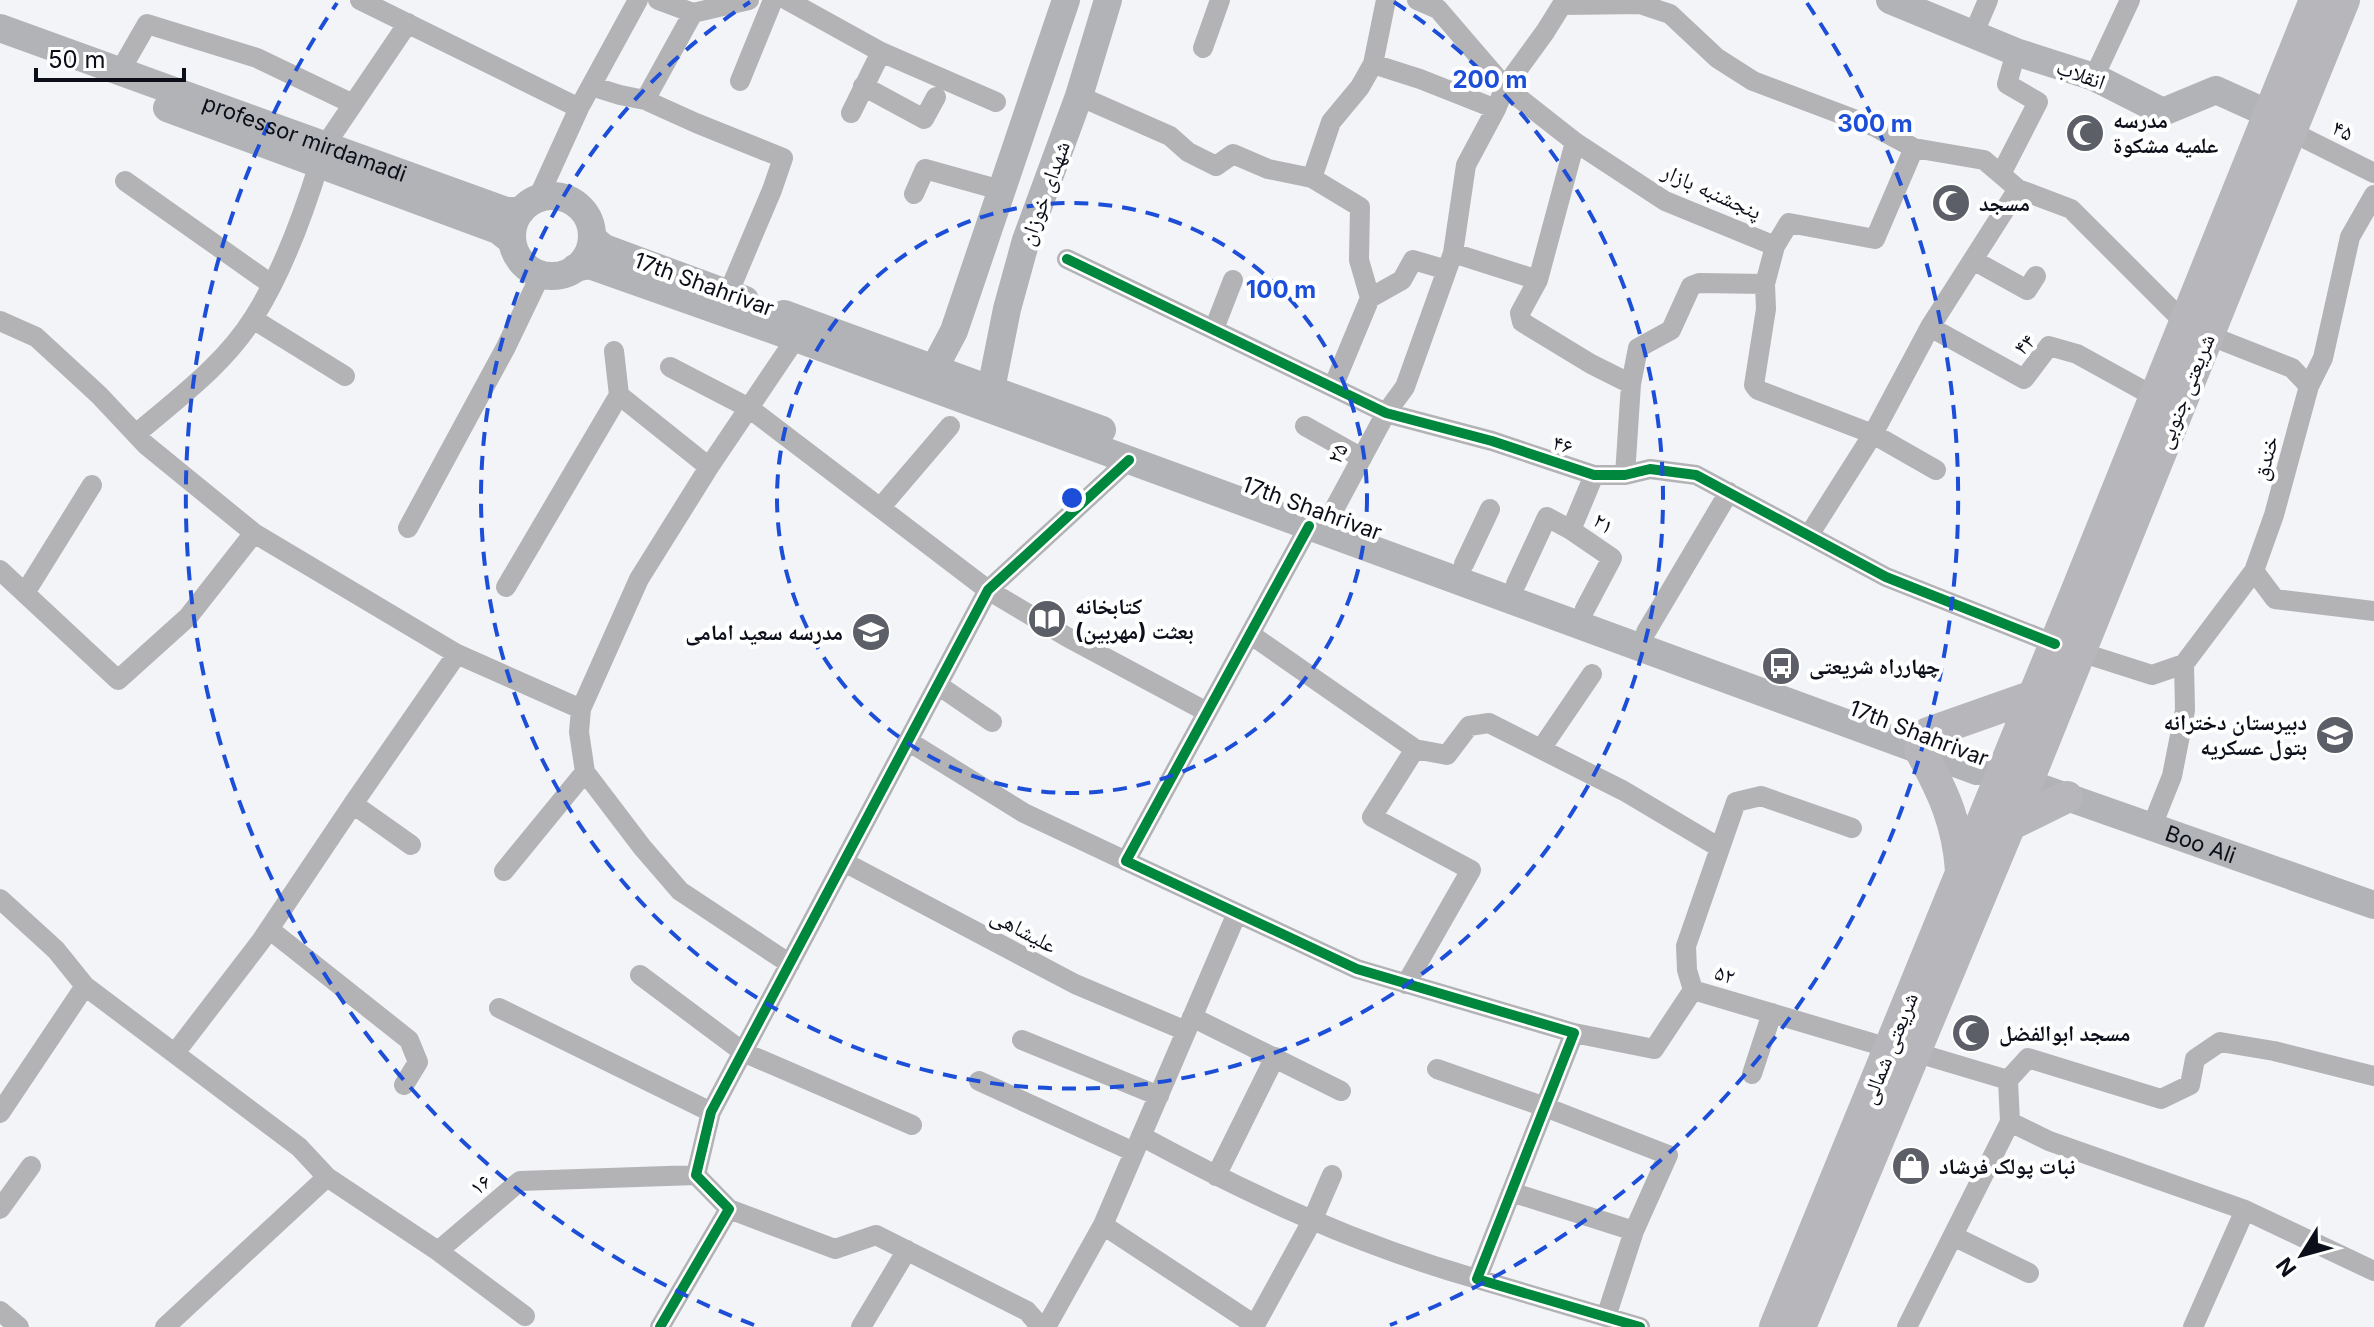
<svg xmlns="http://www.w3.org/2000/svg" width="2374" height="1327" font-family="Inter,'Noto Naskh Arabic',sans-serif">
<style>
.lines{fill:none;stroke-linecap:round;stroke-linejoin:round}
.street{stroke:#b3b3b6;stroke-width:20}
.secondary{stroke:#b2b3b6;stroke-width:28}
.primary{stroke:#b6b6bb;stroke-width:32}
.cycleway-casing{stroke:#fff;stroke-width:15}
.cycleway{stroke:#00873e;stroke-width:10}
.ring{fill:none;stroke:#1d4ed8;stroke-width:4;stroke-dasharray:14 10}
.labels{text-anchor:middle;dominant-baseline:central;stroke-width:8;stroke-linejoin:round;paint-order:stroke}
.street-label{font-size:22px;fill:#0c0f19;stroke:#fff}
.poi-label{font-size:22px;font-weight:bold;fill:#0c0f19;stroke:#fff;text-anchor:start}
.centre{fill:#1d4ed8;stroke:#fff;stroke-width:4}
.ring-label{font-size:24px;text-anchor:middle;font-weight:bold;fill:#1d4ed8;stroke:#fff;stroke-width:8;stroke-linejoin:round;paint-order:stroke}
</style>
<rect width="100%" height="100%" fill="#f2f4f7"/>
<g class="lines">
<path class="street" d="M360,0L579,108L638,0
M658,0L693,13L749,0
M787,0L881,52L996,102
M1417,0L1438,9L1505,87L1575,142L1665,201L1775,246L1789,223L1875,239L1914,148L1984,160L2018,189
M1564,5L1640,4L1670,14L1717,58L1753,81L1875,127L1914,148
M1973,35L1988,0
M1203,48L1220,0
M1373,64L1420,79L1496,109
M120,71L147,24L257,58L353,104
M2094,77L2130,0
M740,81L773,0
M591,86L620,95L645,100L696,123L783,158L772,190L728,294
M863,86L924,119L936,97
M1079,96L1170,136L1188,152L1216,166L1233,154L1268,169L1312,178L1360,207L1359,260L1370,298L1333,387
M645,100L693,13
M851,113L881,52
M2290,131L2374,173
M1575,142L1538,280L1520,313L1522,322L1591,364L1631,384
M326,144L408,23
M2001,174L2038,102L2007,84L2016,52
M1312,178L1331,122L1360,87L1373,64L1386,0
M125,181L271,284
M914,194L925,169L1004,191
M538,198L579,108
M1775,246L1765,284L1766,309L1754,385L1758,390L1873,434L1936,470
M1453,253L1538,280
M1067,259L1386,413L1492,441L1594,475H1625L1650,469L1696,475L1886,577L2055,644
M1973,260L2027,290L2036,276
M1370,298L1402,280L1413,260L1447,270
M253,319L345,376
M0,321L36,337L99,395L146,445L254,533L457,654L581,709
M1930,327L2024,379L2049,346L2077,354L2155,397
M1214,329L1233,280
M2208,335L2292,368L2309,386L2274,515L2254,571L2275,599L2374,611
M614,351L619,395L709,467
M670,367L749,408L988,590L1067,637L1207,712
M2309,386L2323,358L2350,237L2374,195
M1305,426L1362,458
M136,434C177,399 225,364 254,317C283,271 303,216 319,164
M1625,475L1631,384L1638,348L1671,330L1691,286L1699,283L1765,284
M880,508L950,426
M1331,515L1386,413L1405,387L1453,253L1466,165L1496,109L1505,87L1545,32L1565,0
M1309,526L1126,861L1357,969L1574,1033L1477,1279L1640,1327
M408,528L506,347L541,274
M1809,535L1873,434L1930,327L2018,189L2071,209L2185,323
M1464,564L1490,509
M0,570L118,680L188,617L254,533
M1516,584L1547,517L1571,530
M506,587L619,395
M25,593L92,485
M1585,609L1612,558L1571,530L1594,475
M1646,632L1729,492
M1250,634L1415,749L1447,755L1469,726L1489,723L1624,791L1720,848
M2080,652L2152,675L2184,664L2254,571
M938,685L992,722
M908,741L1024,813L1126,861
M1541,749L1592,674
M353,804L457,654
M2152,826L2172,776L2185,710L2184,664
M844,862L1075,984L1186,1031
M504,871L585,772
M0,899L56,950L85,986
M269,929L409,1040L418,1062L404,1085
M790,964L680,891L642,847L585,772L579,732L581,709L639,579L709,467L796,338
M640,975L743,1052L912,1125
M1406,984L1471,870L1372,817L1415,749
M1693,990L1687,970L1686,946L1736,802L1761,796L1852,828
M499,1008L711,1112
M1192,1017L1341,1091
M1574,1033L1654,1049L1693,990L1889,1048
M1022,1040L1159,1096
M1914,1052L2008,1080L2010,1122L2049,1141L2245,1210L2374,1271
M175,1053L261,941L353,804L411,845
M1437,1069L1545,1107L1668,1155L1634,1231L1511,1192
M1752,1074L1772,1013
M2008,1080L2028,1058L2161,1099L2190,1085L2195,1059L2220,1042L2274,1051L2374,1076
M979,1081L1134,1152
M0,1113L85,986L299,1147L327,1177L438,1251L520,1181L696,1175
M1141,1136C1252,1196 1355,1244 1477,1279
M1216,1176L1275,1057
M0,1209L31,1166
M729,1209L835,1249L876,1235L1027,1311L1041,1327
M1103,1225L1255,1325L1312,1221L1332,1175
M1953,1236L2029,1273
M438,1251L525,1316
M0,1311L19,1327
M1606,1317L1634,1231
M165,1327L327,1177
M660,1327L729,1209L696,1175L711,1112L988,590L1129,460
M861,1327L907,1250
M1046,1327L1103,1225L1237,913
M1907,1327L2010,1122
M2193,1327L2245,1210"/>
<g class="secondary">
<path d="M1890,0L2016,52L2094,77L2163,112L2216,90L2269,114"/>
<path id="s1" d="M0,28L506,211H521"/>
<path d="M167,108L498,230L512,241"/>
<circle cx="552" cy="236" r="40"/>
<path d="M592,238L604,248L745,300"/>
<path d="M575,268L588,265L595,267L796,338L1977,771L2003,769"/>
<path d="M784,314L1102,430"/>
<path d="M935,367L954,331L1066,0"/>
<path d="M991,389L1007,309L1026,240L1079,96L1108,0"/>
<path id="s2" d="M2027,783L2374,905"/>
</g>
<path class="primary" d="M1928,733L2033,696
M1920,750C1943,791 1958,824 1961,871
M2010,825L2067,797
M1775,1327L2075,595L2315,0
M1800,1327L2010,825L2344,0"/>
<defs>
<path id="cycleway" d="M1067,259L1386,413L1492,441L1594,475H1625L1650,469L1696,475L1886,577L2055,644
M1309,526L1126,861L1357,969L1574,1033L1477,1279L1640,1327
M660,1327L729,1209L696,1175L711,1112L988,590L1129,460"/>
</defs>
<use href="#cycleway" class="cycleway-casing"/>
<use href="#cycleway" class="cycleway"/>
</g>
<g class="ring">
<circle cx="1072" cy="498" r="295"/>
<path d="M1394 2A591 591 0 1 1 750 2"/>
<path d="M754 1325A886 886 0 0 1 337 3M1807 3A886 886 0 0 1 1390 1325"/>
</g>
<defs>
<symbol id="mosque-disc" viewBox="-11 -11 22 22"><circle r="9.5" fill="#5c5f67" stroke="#fff"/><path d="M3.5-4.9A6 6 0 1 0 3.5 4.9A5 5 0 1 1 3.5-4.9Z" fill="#fff"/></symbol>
<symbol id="library-disc" viewBox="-11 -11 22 22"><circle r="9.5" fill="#5c5f67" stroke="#fff"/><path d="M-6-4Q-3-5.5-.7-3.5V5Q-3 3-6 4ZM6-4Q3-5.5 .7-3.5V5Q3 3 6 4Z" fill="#fff"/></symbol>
<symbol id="school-disc" viewBox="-11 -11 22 22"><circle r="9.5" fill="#5c5f67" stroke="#fff"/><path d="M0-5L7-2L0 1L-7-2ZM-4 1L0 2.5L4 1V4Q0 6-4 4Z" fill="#fff"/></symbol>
<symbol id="bus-disc" viewBox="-11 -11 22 22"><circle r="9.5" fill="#5c5f67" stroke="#fff"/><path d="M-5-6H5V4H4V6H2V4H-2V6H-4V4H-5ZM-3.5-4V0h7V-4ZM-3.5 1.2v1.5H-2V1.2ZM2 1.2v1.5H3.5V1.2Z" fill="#fff"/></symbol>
<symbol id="shop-disc" viewBox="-11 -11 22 22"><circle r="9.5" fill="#5c5f67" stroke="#fff"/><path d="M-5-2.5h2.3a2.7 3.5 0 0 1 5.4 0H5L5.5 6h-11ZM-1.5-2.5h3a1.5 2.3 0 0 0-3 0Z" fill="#fff"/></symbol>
</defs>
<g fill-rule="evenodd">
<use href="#mosque-disc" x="2063" y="111" width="44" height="44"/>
<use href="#mosque-disc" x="1929" y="181" width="44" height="44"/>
<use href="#library-disc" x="1025" y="597" width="44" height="44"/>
<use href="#school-disc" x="849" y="610" width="44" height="44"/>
<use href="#bus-disc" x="1759" y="644" width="44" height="44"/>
<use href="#school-disc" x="2313" y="713" width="44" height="44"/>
<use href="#mosque-disc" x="1949" y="1011" width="44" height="44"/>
<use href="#shop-disc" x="1889" y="1144" width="44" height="44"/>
</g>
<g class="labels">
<g class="street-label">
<text transform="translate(2081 74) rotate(20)">انقلاب</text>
<text transform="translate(2343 130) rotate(26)">۴۵</text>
<text stroke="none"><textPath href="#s1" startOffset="324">professor mirdamadi</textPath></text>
<text transform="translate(1712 191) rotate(24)">پنجشنبه بازار</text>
<text transform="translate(1044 193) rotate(-70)">شهدای خوزان</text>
<text transform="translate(704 284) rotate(20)">17th Shahrivar</text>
<text transform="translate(2024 344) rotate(-45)">۴۴</text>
<text transform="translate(2185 391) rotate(-68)">شریعتی جنوبی</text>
<text transform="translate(1563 444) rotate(17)">۴۶</text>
<text transform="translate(1337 453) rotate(-62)">۲۵</text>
<text transform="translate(2265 458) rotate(-75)">خندق</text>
<text transform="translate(1312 508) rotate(20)">17th Shahrivar</text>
<text transform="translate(1604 523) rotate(34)">۲۱</text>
<text transform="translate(1919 733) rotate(21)">17th Shahrivar</text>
<text stroke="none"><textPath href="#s2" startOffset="184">Boo Ali</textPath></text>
<text transform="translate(1024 930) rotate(28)">علیشاهی</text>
<text transform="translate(1725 974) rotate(17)">۵۲</text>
<text transform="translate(1889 1048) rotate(-68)">شریعتی شمالی</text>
<text transform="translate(480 1184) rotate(-40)">۱۶</text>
</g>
<g class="poi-label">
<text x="2113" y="120">مدرسه<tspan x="2113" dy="25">علمیه مشکوة</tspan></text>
<text x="1979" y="203">مسجد</text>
<text x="1075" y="606">کتابخانه<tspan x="1075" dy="25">بعثت (مهربین)</tspan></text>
<text x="843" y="632" text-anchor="end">مدرسه سعید امامی</text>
<text x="1809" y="666">چهارراه شریعتی</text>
<text x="2307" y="722" text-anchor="end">دبیرستان دخترانه<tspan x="2307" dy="25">بتول عسکریه</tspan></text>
<text x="1999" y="1033">مسجد ابوالفضل</text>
<text x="1939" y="1166">نبات پولک فرشاد</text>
</g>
</g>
<circle cx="1072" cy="498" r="12" class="centre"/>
<g class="ring-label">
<text x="1490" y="88">200 m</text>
<text x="1875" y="132">300 m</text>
<text x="1281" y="298">100 m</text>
</g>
<g transform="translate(2302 1255) rotate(233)" stroke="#ffffff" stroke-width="6" paint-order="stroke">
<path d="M0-6L14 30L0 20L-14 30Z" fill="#0c0f19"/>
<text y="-12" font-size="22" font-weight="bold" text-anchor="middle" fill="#0c0f19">N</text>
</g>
<path d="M36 68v12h148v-12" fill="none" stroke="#0c0f19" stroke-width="4"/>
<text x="48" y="68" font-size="24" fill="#0c0f19" stroke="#ffffff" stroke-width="6" paint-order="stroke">50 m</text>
</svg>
